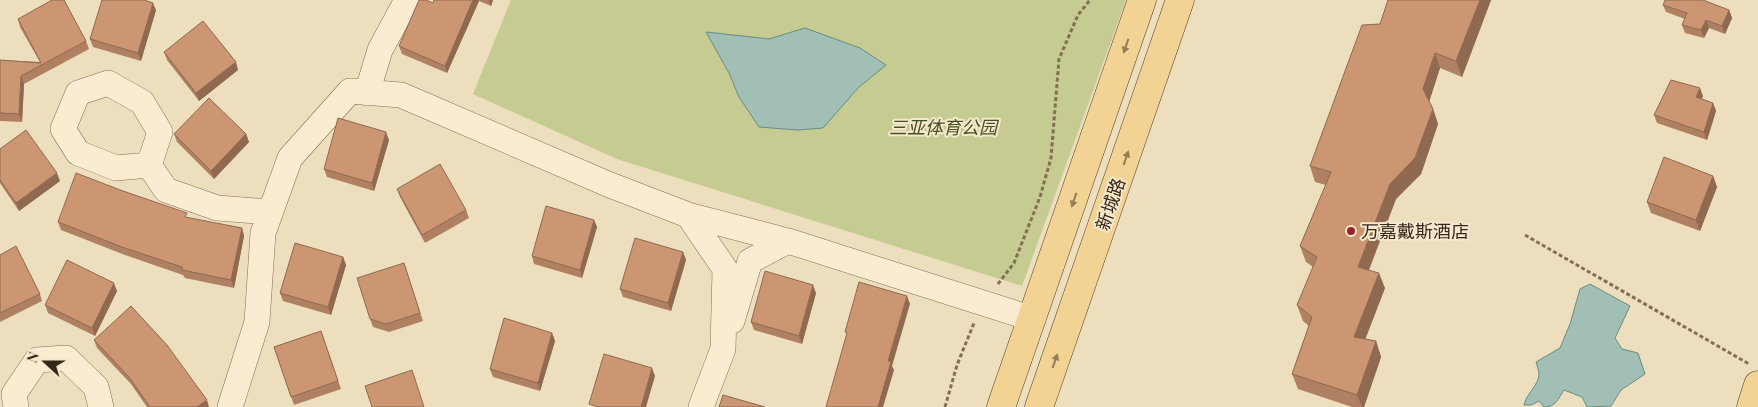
<svg xmlns="http://www.w3.org/2000/svg" width="1758" height="407" font-family="'Playfair Display','Noto Sans SC',serif">
<style>
.green{fill:#c5cb91}
.water{fill:#a1bfb5;stroke:#688c82}
.lines{fill:none;stroke-linecap:round;stroke-linejoin:round}
.minor-casing{stroke:#856e56;stroke-width:26}
.major-casing{stroke:#523c2b;stroke-width:29}
.path{stroke:#856e56;stroke-width:3;stroke-dasharray:4 2.5;stroke-linecap:butt}
.minor{stroke:#f9ecd0;stroke-width:25}
.major{stroke:#f2d393;stroke-width:28}
.wall{fill:#af8162}
.shaded-wall{fill:#8f6950}
.building{fill:#cc9672;stroke:#8f6950}
.oneway{fill:#937d57}
.poi-dot{fill:#942629;stroke:#f5e8cc;stroke-width:2}
.labels{text-anchor:middle;dominant-baseline:central;stroke-width:4;stroke-linejoin:round;paint-order:stroke}
.park-label{font-size:18px;font-style:italic;fill:#465121;stroke:#f5e8cc}
.street-label{font-size:18px;fill:#34271b;stroke:#f5e8cc}
.poi-label{font-size:18px;fill:#34271b;stroke:#f5e8cc;text-anchor:start}
</style>
<rect width="100%" height="100%" fill="#eddebd"/>
<path class="green" d="M511,0H1126L1022,286L617,159L473,94Z"/>
<path class="water" d="M805,28L860,48L886,65L859,87L823,128L798,130L759,127L739,97L729,73L706,32L769,39Z
M1590,284L1630,306L1615,338L1622,349L1638,353L1645,374L1621,390L1611,406L1587,407L1582,397L1564,390C1558,399 1556,407 1544,407L1539,401L1531,405H1524C1526,394 1538,386 1539,375C1539,371 1537,365 1536,362L1560,348L1570,324L1580,289Z"/>
<g class="lines">
<defs>
<path id="minor" d="M367,93L380,50L407,0
M149,165L116,168L78,153L63,129L78,93L108,83L142,102L160,132L149,165L166,190L217,208L270,212
M688,215L788,241L1033,319
M732,321L750,261L788,241
M16,407L14,394L37,360L66,358L96,387L101,407
M230,407L257,322L263,233L290,158L350,91L401,95L610,185L688,215L725,269L723,349L701,407"/>
<path id="major" d="M1001,407L1142,0
M1039,407L1180,0
M1751,407L1758,385"/>
</defs>
<use href="#minor" class="minor-casing"/>
<use href="#major" class="major-casing"/>
<path class="path" d="M1525,235L1749,364
M998,284L1014,263L1040,197L1051,158L1059,59L1078,15L1090,0
M945,407L957,365L974,323"/>
<use href="#minor" class="minor"/>
<use href="#major" class="major"/>
</g>
<path class="wall" d="M434,0H493L491,6L479,1L447,73L402,54L399,46L433,3Z
M1491,0L1462,77L1440,68L1429,102L1433,109L1438,124L1421,174L1396,199L1369,270L1385,288L1365,339L1376,341L1381,357L1364,407H1352L1298,389L1292,374L1309,326L1303,321L1297,305L1313,267L1306,262L1300,246L1326,185L1315,182L1310,166L1380,24Z
M1663,5L1729,10L1732,18L1725,34L1709,28L1704,38L1685,33L1682,25L1685,19L1666,12Z
M156,10L141,61L93,47L90,39Z
M18,19L86,41L89,49L24,84L22,122L0,121V60L40,62L20,27Z
M164,52L238,70L199,101L167,60Z
M1703,96L1702,99L1713,103L1716,111L1707,140L1657,123L1654,115Z
M174,134H246L249,142L214,179L177,142Z
M389,140L374,191L327,177L324,169Z
M0,149L60,181L19,211L0,183Z
M1713,176L1717,187L1700,231L1651,213L1647,202Z
M397,189L466,210L469,218L425,243L400,197Z
M188,218L242,228L244,236L234,288L185,278L183,275L125,255L61,230L58,222Z
M594,220L597,227L582,278L534,264L532,256Z
M683,252L686,260L671,311L623,297L620,289Z
M0,255L40,294L42,301L0,322Z
M343,257L346,265L331,315L283,301L280,293Z
M404,263L423,321L389,332L373,327L370,319Z
M117,291L95,336L48,313L45,305Z
M816,293L802,344L754,330L751,322Z
M321,331L341,389L294,405L274,347Z
M552,333L555,341L540,391L493,377L490,369Z
M94,340L209,407H147L131,384L97,348Z"/>
<path class="shaded-wall" d="M473,0H479V1L447,73L445,66Z
M489,0H493L491,6Z
M1480,0H1491L1462,77L1456,61Z
M153,3L156,10L141,61L138,53Z
M1729,10L1732,18L1725,34L1722,26Z
M1706,20L1709,28L1704,38L1701,30Z
M1435,53L1440,68L1428,105L1423,89Z
M236,62L238,70L199,101L196,93Z
M21,76L24,84L22,122L19,114Z
M1700,88L1703,96L1699,105L1696,97Z
M1713,103L1716,111L1707,140L1704,132Z
M1433,109L1438,124L1421,174L1396,199L1364,282L1358,267L1390,184Z
M386,132L389,140L374,191L372,183Z
M246,134L249,142L214,179L211,171Z
M57,173L60,181L19,211L16,203Z
M1713,176L1717,187L1700,231L1696,220Z
M594,220L597,227L582,278L580,270Z
M242,228L244,236L234,288L231,280Z
M683,252L686,260L671,311L668,303Z
M343,257L346,265L331,315L328,307Z
M1379,273L1385,288L1360,353L1354,337Z
M114,283L117,291L95,336L92,328Z
M813,285L816,293L802,344L799,336Z
M907,296L910,304L892,366L894,370L883,407H878L888,361Z
M552,333L555,341L540,391L538,383Z
M1376,341L1381,357L1364,407H1362L1357,395Z
M652,368L655,376L646,407H641Z
M207,400L209,407H197Z"/>
<path class="building" d="M52,0H64L86,41L21,76L19,114L0,113V60L41,63L18,19Z
M102,0H144L153,3L138,53L90,39Z
M419,0H426L433,3L434,0H473L445,66L399,46Z
M1388,0H1480L1456,61L1435,53L1423,89L1433,109L1415,158L1390,184L1358,267L1379,273L1354,337L1376,341L1357,395L1292,374L1312,317L1297,305L1317,257L1300,246L1331,172L1310,166L1362,25L1380,24Z
M1665,0H1703L1729,10L1722,26L1706,20L1701,30L1682,25L1687,13L1663,5Z
M203,21L236,62L196,93L164,52Z
M1671,80L1700,88L1696,97L1713,103L1704,132L1654,115Z
M209,98L246,134L211,171L174,134Z
M338,118L386,132L372,183L324,169Z
M26,130L57,173L16,203L0,180V149Z
M1664,157L1713,176L1696,220L1647,202Z
M440,164L466,210L422,235L397,189Z
M76,173L123,191L187,213L185,217L242,228L231,280L182,270V267L122,247L58,222Z
M546,206L594,220L580,270L532,256Z
M635,238L683,252L668,303L620,289Z
M295,243L343,257L328,307L280,293Z
M16,246L40,294L0,313V255Z
M67,260L114,283L92,328L45,305Z
M404,263L420,313L386,324L370,319L357,278Z
M765,271L813,285L799,336L751,322Z
M859,282L907,296L888,361L891,362L878,407H826L847,333L845,332Z
M131,306L167,345L207,400L197,407H150L129,377L94,340Z
M504,318L552,333L538,383L490,369Z
M321,331L338,381L291,397L274,347Z
M604,354L652,368L641,407H598L589,404Z
M412,370L424,407H372L365,386Z
M723,395L765,407H719Z"/>
<defs><path id="oneway-solid" d="M-6-.8H1V-3.2L6.5 0L1 3.2V.8H-6Z" transform="scale(1.25)"/></defs>
<g class="oneway">
<use href="#oneway-solid" transform="translate(1126 46) rotate(109)"/>
<use href="#oneway-solid" transform="translate(1126 158) rotate(-71)"/>
<use href="#oneway-solid" transform="translate(1074 200) rotate(109)"/>
<use href="#oneway-solid" transform="translate(1055 361) rotate(-71)"/>
</g>
<circle class="poi-dot" cx="1351" cy="231" r="5"/>
<g class="labels">
<g class="park-label">
<text x="943" y="127">三亚体育公园</text>
</g>
<g class="street-label">
<text transform="translate(1110 204) rotate(-71)">新城路</text>
</g>
<g class="poi-label">
<text x="1361" y="231">万嘉戴斯酒店</text>
</g>
</g>
<g transform="translate(45 362) rotate(291)" stroke="#f5e8cc" stroke-width="4" paint-order="stroke">
<path d="M0-4L9 19L0 12L-9 19Z" fill="#34271b"/>
<text y="-8" font-size="14" font-weight="bold" text-anchor="middle" fill="#34271b">N</text>
</g>
</svg>
